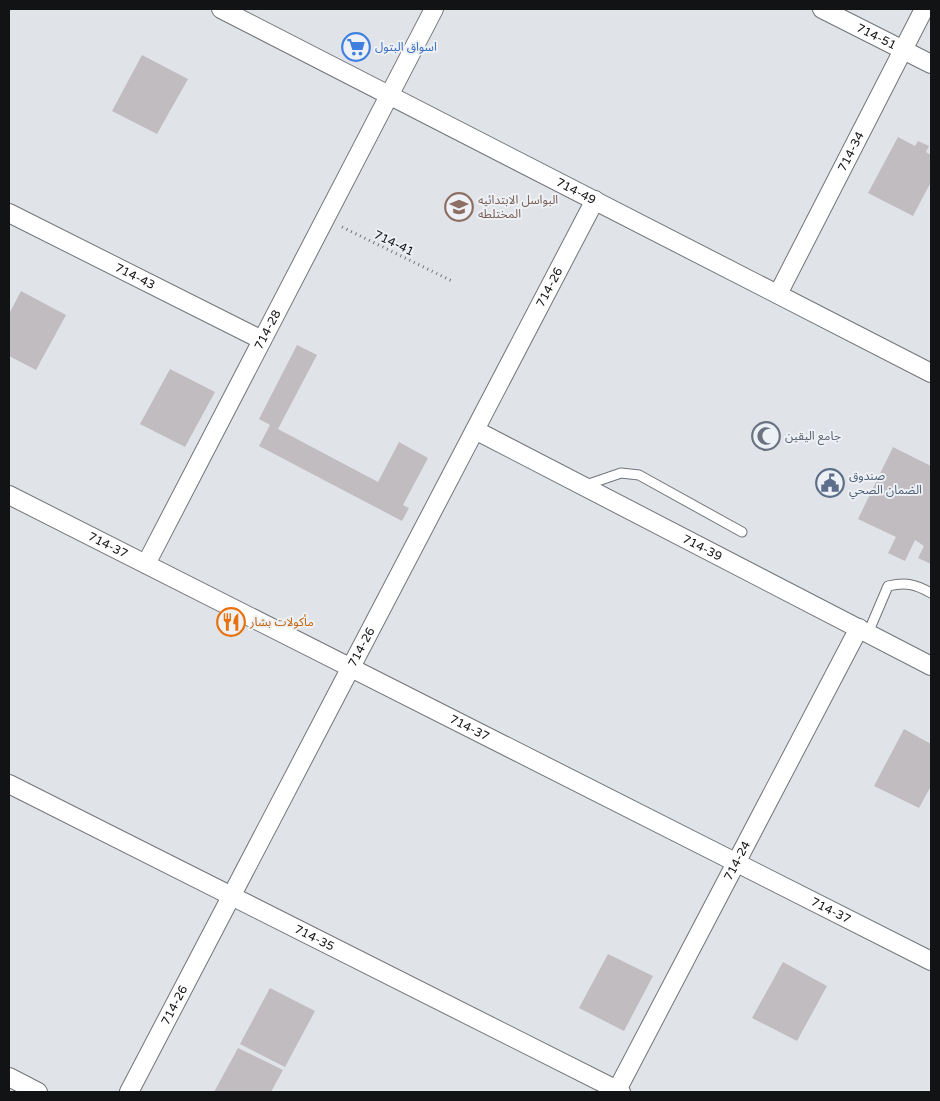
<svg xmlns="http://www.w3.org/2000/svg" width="940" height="1101" font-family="'Varela Round','Noto Sans Arabic',sans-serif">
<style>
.building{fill:#c0bcc0}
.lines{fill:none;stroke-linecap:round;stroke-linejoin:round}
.lane-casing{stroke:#717579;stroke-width:11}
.street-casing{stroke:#717579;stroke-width:20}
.path{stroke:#727477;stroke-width:3;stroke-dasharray:1 4;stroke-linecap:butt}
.lane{stroke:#fff;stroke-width:9}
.street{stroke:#fff;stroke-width:18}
.labels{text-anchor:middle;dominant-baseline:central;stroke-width:4;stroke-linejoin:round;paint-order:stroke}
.street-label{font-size:12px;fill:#121315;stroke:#edf1f6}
.shop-label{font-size:12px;fill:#366cbe;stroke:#edf1f6;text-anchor:start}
.education-label{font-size:12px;fill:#785e54;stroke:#edf1f6;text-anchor:start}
.worship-label{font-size:12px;fill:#5b616d;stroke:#edf1f6;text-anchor:start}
.service-label{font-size:12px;fill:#4e5e75;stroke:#edf1f6;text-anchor:start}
.food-label{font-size:12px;fill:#c56008;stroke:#edf1f6;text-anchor:start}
</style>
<rect width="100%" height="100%" fill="#e0e4e8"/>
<path class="building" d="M142,55L188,79L157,134L112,111Z
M898,137L915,146L918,141L929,146L926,152L931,155V182L913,216L868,193Z
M21,291L66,315L36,370L9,356V314Z
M297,345L317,355L278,429L378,482L399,442L428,458L403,505L409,508L402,521L259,446L270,425L259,419Z
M170,369L215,392L185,447L140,424Z
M893,447L931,466V564L918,558L924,546L915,540L905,561L888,553L896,537L858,519Z
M904,729L931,744V786L919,808L874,786Z
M608,954L653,976L624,1031L579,1008Z
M783,962L827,986L797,1041L752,1018Z
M270,988L315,1011L285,1067L240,1044Z
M238,1048L283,1070L271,1092H214Z"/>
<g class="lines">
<defs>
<path id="lane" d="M583,486L621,473L639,475L742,532
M868,633L888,586C906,582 915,584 931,593"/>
<g id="street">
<path id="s1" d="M221,9L931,373"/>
<path id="s2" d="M822,9L931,64"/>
<path id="s3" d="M9,213L262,340"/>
<path id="s4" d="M778,294L924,9"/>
<path id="s5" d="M475,430L931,666"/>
<path id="s6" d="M9,495L931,961"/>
<path id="s7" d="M146,564L434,9"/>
<path id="s8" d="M9,784L621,1092"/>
<path d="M9,1077L38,1092"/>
<path id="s9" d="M129,1092L595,200"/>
<path id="s10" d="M616,1092L859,628"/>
</g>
</defs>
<use href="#lane" class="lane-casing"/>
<use href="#street" class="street-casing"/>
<path class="path" d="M342,227L454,282"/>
<use href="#lane" class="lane"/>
<use href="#street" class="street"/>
</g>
<defs>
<symbol id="supermarket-ring" viewBox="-11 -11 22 22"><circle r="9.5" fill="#edf1f6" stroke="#3f7fe0" stroke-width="1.5"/><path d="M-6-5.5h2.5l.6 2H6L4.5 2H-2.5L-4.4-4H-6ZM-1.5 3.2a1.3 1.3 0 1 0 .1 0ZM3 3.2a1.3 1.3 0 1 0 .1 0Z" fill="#3f7fe0"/></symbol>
<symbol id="school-ring" viewBox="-11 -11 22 22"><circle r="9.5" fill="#edf1f6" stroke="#8d6e63" stroke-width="1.5"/><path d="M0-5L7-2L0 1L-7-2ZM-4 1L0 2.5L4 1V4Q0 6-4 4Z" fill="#8d6e63"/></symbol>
<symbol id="mosque-ring" viewBox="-11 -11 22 22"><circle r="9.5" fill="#edf1f6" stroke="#6b7280" stroke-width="1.5"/><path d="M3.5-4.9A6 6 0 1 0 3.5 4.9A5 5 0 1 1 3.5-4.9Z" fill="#6b7280"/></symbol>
<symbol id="civic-ring" viewBox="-11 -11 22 22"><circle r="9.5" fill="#edf1f6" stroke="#5c6f8a" stroke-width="1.5"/><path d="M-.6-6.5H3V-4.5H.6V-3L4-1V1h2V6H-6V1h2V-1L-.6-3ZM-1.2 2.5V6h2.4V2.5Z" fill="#5c6f8a"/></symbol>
<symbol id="restaurant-ring" viewBox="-11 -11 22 22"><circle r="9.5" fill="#edf1f6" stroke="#e8710a" stroke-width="1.5"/><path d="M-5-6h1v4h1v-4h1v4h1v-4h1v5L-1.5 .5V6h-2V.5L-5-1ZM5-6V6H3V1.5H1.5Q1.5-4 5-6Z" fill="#e8710a"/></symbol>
</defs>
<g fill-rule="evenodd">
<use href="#supermarket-ring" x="340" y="31" width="32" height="32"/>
<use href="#school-ring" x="443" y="191" width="32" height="32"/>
<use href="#mosque-ring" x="750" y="420" width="32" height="32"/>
<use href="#civic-ring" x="814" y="467" width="32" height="32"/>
<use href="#restaurant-ring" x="215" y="606" width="32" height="32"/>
</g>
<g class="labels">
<g class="street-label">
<text stroke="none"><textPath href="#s2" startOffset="61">714-51</textPath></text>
<text stroke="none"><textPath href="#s4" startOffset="160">714-34</textPath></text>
<text stroke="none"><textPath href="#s1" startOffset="399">714-49</textPath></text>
<text transform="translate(394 243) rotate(26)">714-41</text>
<text stroke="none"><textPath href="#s3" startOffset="141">714-43</textPath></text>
<text stroke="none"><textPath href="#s9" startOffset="908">714-26</textPath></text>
<text stroke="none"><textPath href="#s7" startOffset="264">714-28</textPath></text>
<text stroke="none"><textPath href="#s6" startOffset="111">714-37</textPath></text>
<text stroke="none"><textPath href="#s5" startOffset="256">714-39</textPath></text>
<text stroke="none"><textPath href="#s9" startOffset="502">714-26</textPath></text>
<text stroke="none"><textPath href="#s6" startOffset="516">714-37</textPath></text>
<text stroke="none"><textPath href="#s10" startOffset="261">714-24</textPath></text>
<text stroke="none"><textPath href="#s6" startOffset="921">714-37</textPath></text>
<text stroke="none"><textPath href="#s8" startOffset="342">714-35</textPath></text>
<text stroke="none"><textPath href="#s9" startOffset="98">714-26</textPath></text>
</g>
<g class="shop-label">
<text x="375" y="47">اسواق البتول</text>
</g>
<g class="education-label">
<text x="478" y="200">البواسل الابتدائيه<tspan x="478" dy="14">المختلطه</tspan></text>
</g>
<g class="worship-label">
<text x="785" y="436">جامع اليقين</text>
</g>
<g class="service-label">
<text x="849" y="476">صندوق<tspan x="849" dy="14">الضمان الصحي</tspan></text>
</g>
<g class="food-label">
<text x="250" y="622">مأكولات بشار</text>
</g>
</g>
<rect width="940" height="1101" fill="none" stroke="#121315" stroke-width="20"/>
</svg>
